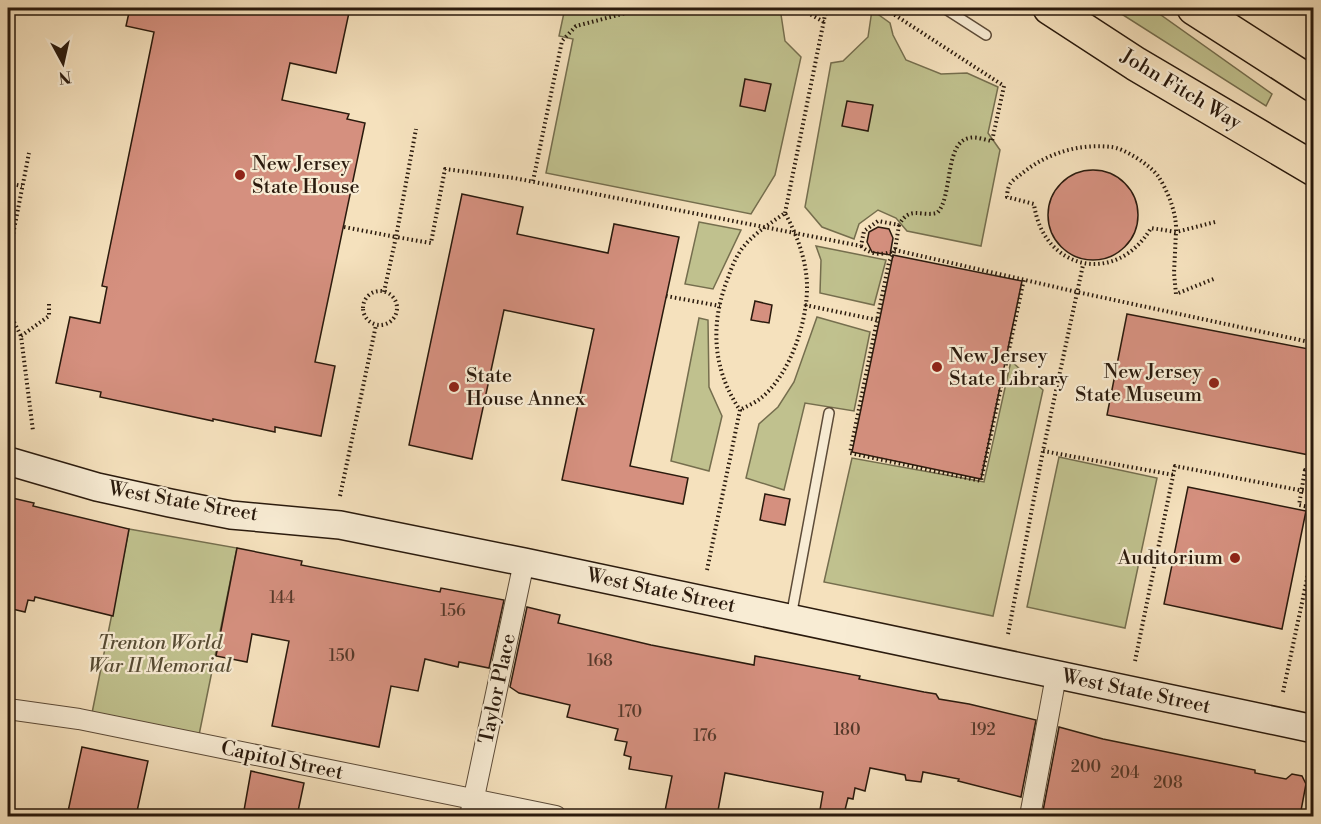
<svg xmlns="http://www.w3.org/2000/svg" width="1321" height="824" font-family="'Libre Bodoni',serif">
<style>
.green{fill:#c0c18e;stroke:#756e4e;stroke-width:1.5}
.building{fill:#d5907f;stroke:#2a1a0d;stroke-width:1.5}
.lines{fill:none;stroke-linecap:round;stroke-linejoin:round}
.lane-casing{stroke:#5d4c39;stroke-width:12}
.street-casing{stroke:#5d4c39;stroke-width:22}
.secondary-casing{stroke:#2a1a0d;stroke-width:30}
.highway-casing{stroke:#2a1a0d;stroke-width:36}
.path{stroke:#2a1a0d;stroke-width:4;stroke-dasharray:1.5 3;stroke-linecap:butt}
.lane{stroke:#f8ecd4;stroke-width:9}
.street{stroke:#f8ecd4;stroke-width:20}
.secondary{stroke:#f8ecd4;stroke-width:27}
.highway{stroke:#f5e1bd;stroke-width:33}
.poi-dot{fill:#8f2418;stroke:#f8ecd4;stroke-width:2}
.labels{text-anchor:middle;dominant-baseline:central;stroke-width:4.5;stroke-linejoin:round;paint-order:stroke}
.number-label{font-size:16px;fill:#55382a}
.street-label{font-size:20px;fill:#2a1a0d;stroke:#f8ecd4}
.poi-label{font-size:20px;fill:#2a1a0d;stroke:#f8ecd4;text-anchor:start}
.park-label{font-size:20px;font-style:italic;fill:#574c34;stroke:#f8ecd4}
</style>
<rect width="100%" height="100%" fill="#f5e1bd"/>
<filter id="stains"><feTurbulence type="fractalNoise" baseFrequency=".00333" numOctaves="4"/><feColorMatrix values="0 0 0 0 .2 0 0 0 0 .09 0 0 0 0 .02 0 0 0 .5 -.17"/></filter>
<radialGradient id="worn" r=".72"><stop offset=".6" stop-color="#630" stop-opacity="0"/><stop offset="1" stop-color="#630" stop-opacity=".3"/></radialGradient>
<path class="green" d="M565,8H780L785,41L801,57L775,175L751,214L546,173L573,39L559,36Z
M1112,8H1151L1272,94L1266,106Z
M872,10L890,23L893,35L906,60L941,74L967,73L998,87L988,133L1000,150L981,246L907,231L896,218L878,210L859,224L854,239L822,227L805,207L831,63L843,61L868,37Z
M699,222L741,230L713,289L685,284Z
M816,246L886,260L874,305L820,293L821,260Z
M817,317L870,332L854,411L805,403L784,490L746,478L759,424L778,407L794,382Z
M699,318L708,320L709,387L722,416L709,471L671,461Z
M1011,361L1043,390L993,616L824,582L852,458L984,482Z
M1059,457L1157,478L1125,628L1027,607Z
M129,529L237,548L199,735L92,713Z"/>
<path class="building" d="M130,8H350L336,73L290,63L282,100L349,114L347,119L365,123L315,362L335,366L321,436L275,427V432L213,419V421L100,397L101,392L56,383L70,317L100,323L107,287L102,286L154,32L126,26Z
M745,79L771,84L765,111L740,106Z
M847,101L873,105L868,131L842,126Z
M1048 215a45 45 0 1 1 90 0a45 45 0 1 1-90 0Z
M462,194L523,207L517,234L608,253L614,224L679,237L630,466L688,478L683,504L562,480L594,329L504,310L472,459L409,445Z
M878,227L889,229L893,238L890,255L872,252L867,242L869,232Z
M893,255L1022,281L981,479L852,452Z
M755,301L772,305L769,323L751,320Z
M1127,314L1314,350V456L1107,415Z
M1188,487L1306,511L1282,629L1164,604Z
M765,494L790,499L785,525L760,520Z
M8,497L34,503L33,506L129,529L113,616L35,597L34,601L28,600L25,612L8,608Z
M237,548L302,561L301,565L440,592L441,588L504,600L489,668L459,662L458,667L425,659L418,691L391,686L379,747L272,726L289,641L252,634L247,662L216,656Z
M527,607L560,615L558,623L651,645L754,665L755,656L860,676L859,679L924,692L936,694L939,699L969,704L1036,720L1021,797L958,781L959,779L923,772L921,782L906,780L905,775L870,768L865,791L855,788L853,799L848,798L844,814L820,810L823,792L725,773L717,816H664L672,776L629,769L631,757L624,755L627,742L615,740L618,729L567,717L570,705L519,693L510,687Z
M1059,727L1103,739L1255,770V773L1286,779L1292,774L1302,776L1306,784L1300,816H1042Z
M82,747L148,761L136,816H67Z
M251,771L304,783L297,816H243Z"/>
<g class="lines">
<defs>
<path id="lane" d="M944,8L986,35
M791,617L829,413"/>
<path id="street" d="M8,709L79,719L556,816
M470,816L524,562
M1030,816L1056,676"/>
<path id="secondary" d="M8,461L97,487L170,503L231,515L340,525L524,562L1314,729"/>
<path id="highway" d="M1050,8L1136,64L1314,169
M1194,8L1314,85"/>
</defs>
<use href="#lane" class="lane-casing"/>
<use href="#street" class="street-casing"/>
<use href="#secondary" class="secondary-casing"/>
<use href="#highway" class="highway-casing"/>
<path class="path" d="M799,8L824,22
M533,181L562,41L576,26L645,8
M8,183L22,186
M785,213L825,15L830,8
M1215,222L1176,232L1151,228C1117,286 1043,271 1034,204L1007,197C1007,194 1008,187 1010,184C1012,181 1017,177 1020,175C1045,154 1078,143 1111,147C1124,148 1150,165 1158,176C1168,191 1177,214 1176,232L1174,273L1176,294L1216,278
M899,225L895,250L889,262L850,453L981,481L1024,279
M344,227L396,237L416,129
M861,246C871,255 883,256 895,250L1077,292L1314,343
M8,260L29,153
M363 308a17 17 0 1 1 34 0a17 17 0 1 1-34 0Z
M384,292L396,237L431,243L445,169L514,178L861,246L864,231L878,221L899,225C910,205 920,217 937,213C953,198 944,143 969,138C976,136 985,140 992,141L1004,86L884,8
M666,296L720,306
M805,305L877,320
M8,310L21,336L33,431
M21,336L49,316V303
M1043,451L1174,475
M1314,471L1305,470L1299,505L1314,508
M340,496L376,325
M707,570L740,410C712,369 710,323 728,278C732,266 737,254 745,245C756,232 771,223 785,213C797,235 806,259 807,284C808,321 790,375 761,398C755,403 747,406 740,410
M1008,634L1043,451L1083,265
M1135,661L1175,466L1314,493
M1283,692L1314,546"/>
<use href="#lane" class="lane"/>
<use href="#street" class="street"/>
<use href="#secondary" class="secondary"/>
<use href="#highway" class="highway"/>
</g>
<g class="poi-dot">
<circle cx="240" cy="175" r="6"/>
<circle cx="937" cy="367" r="6"/>
<circle cx="1214" cy="383" r="6"/>
<circle cx="454" cy="387" r="6"/>
<circle cx="1235" cy="558" r="6"/>
</g>
<g class="labels">
<g class="number-label">
<text x="282" y="598">144</text>
<text x="453" y="611">156</text>
<text x="342" y="656">150</text>
<text x="600" y="661">168</text>
<text x="630" y="712">170</text>
<text x="847" y="730">180</text>
<text x="983" y="730">192</text>
<text x="705" y="736">176</text>
<text x="1086" y="767">200</text>
<text x="1125" y="773">204</text>
<text x="1168" y="783">208</text>
</g>
<g class="street-label">
<text transform="translate(1181 90) rotate(31)">John Fitch Way</text>
<text transform="translate(183 502) rotate(10)">West State Street</text>
<text transform="translate(661 591) rotate(12)">West State Street</text>
<text transform="translate(498 689) rotate(-78)">Taylor Place</text>
<text transform="translate(1136 692) rotate(12)">West State Street</text>
<text transform="translate(282 761) rotate(12)">Capitol Street</text>
</g>
<g class="poi-label">
<text x="252" y="164">New Jersey<tspan x="252" dy="23">State House</tspan></text>
<text x="949" y="356">New Jersey<tspan x="949" dy="23">State Library</tspan></text>
<text x="1202" y="372" text-anchor="end">New Jersey<tspan x="1202" dy="23">State Museum</tspan></text>
<text x="466" y="376">State<tspan x="466" dy="23">House Annex</tspan></text>
<text x="1223" y="558" text-anchor="end">Auditorium</text>
</g>
<g class="park-label">
<text x="160" y="643">Trenton World<tspan x="160" dy="23">War II Memorial</tspan></text>
</g>
</g>
<rect width="1321" height="824" fill="none" stroke="#f5e1bd" stroke-width="30"/>
<rect x="9" y="9" width="1303" height="806" fill="none" stroke="#2a1a0d" stroke-width="3"/>
<rect x="15" y="15" width="1291" height="794" fill="none" stroke="#2a1a0d" stroke-width="1.5"/>
<g transform="translate(63 63) rotate(172)" stroke="#f8ecd4" stroke-width="4.5" paint-order="stroke">
<path d="M0-4.5L10 22L0 15L-10 22Z" fill="#2a1a0d"/>
<text y="-9" font-size="16" font-weight="bold" text-anchor="middle" fill="#2a1a0d">N</text>
</g>
<rect width="100%" height="100%" filter="url(#stains)"/>
<rect width="100%" height="100%" fill="url(#worn)"/>
</svg>
